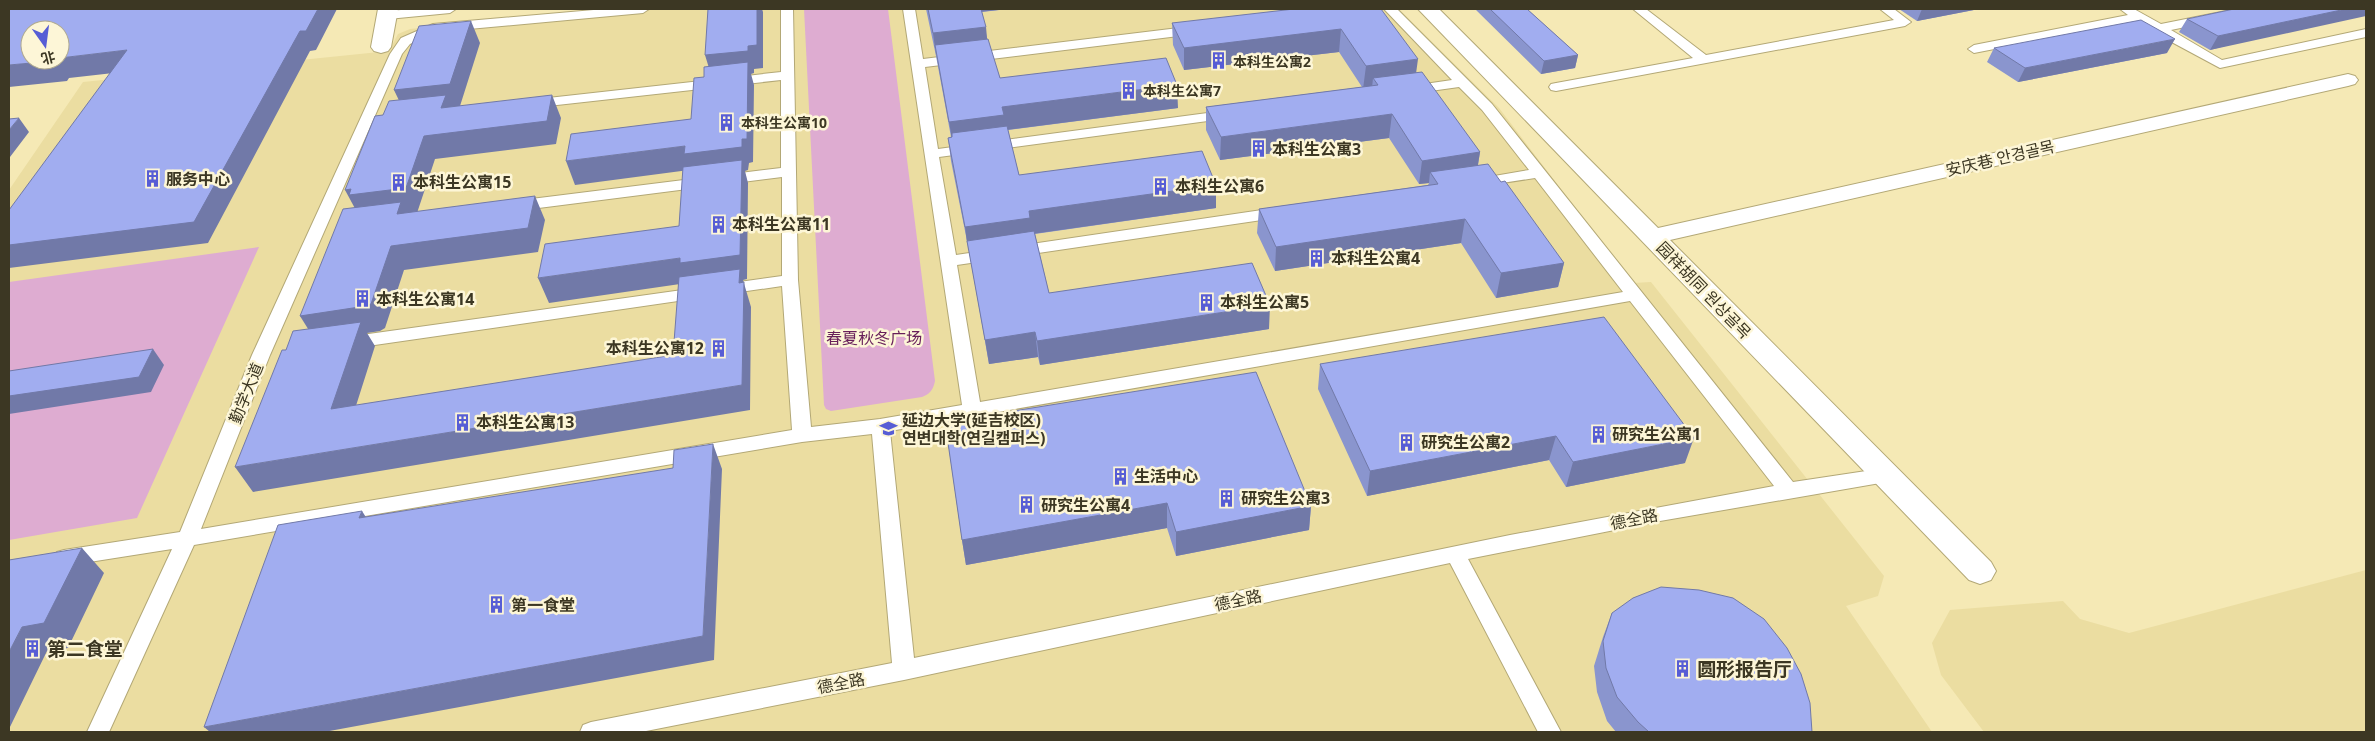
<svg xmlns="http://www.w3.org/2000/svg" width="2375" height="741" font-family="'Noto Sans','Noto Sans SC','Noto Sans KR',sans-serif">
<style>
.built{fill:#ebdda1}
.green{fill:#deacd1}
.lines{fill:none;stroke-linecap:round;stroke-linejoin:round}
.lane-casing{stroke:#b3a876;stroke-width:2}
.street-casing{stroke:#b3a876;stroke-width:2}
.lane{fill:#fff;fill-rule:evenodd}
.street{fill:#fff;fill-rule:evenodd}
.wall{fill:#8a95ce}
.shaded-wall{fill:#7179a8}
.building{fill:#a1adf0;stroke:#7179a8}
.labels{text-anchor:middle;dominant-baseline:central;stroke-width:5;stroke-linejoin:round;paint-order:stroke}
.far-poi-label{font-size:14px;font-weight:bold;fill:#3c3723;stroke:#fdf6d7;text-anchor:start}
.poi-label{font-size:16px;font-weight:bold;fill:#3c3723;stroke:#fdf6d7;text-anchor:start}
.street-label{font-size:16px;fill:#3c3723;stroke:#fdf6d7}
.park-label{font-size:16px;fill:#681f5a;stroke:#fdf6d7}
.near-poi-label{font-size:19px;font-weight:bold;fill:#3c3723;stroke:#fdf6d7;text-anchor:start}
</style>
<rect width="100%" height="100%" fill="#f5e9b5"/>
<path class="built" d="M608,9H1399L1499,108L1633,283L1651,282L1884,576L1878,596L1846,606L1932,732H9V190L83,82L389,51L398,34L410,29Z
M2366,570V732H1984L1941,675L1932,643L1950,610L2063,601L2080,619L2129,633Z"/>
<path class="green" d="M804,9H888L935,381C933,390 930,394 922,397L831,411L826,409L824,405Z
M259,247L137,518L9,540V282Z"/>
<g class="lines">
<defs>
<path id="lane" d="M414,9H456L450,13L388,19L382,15L388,11Z
M605,9H649L643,13L436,32L410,44L402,54L270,355L201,529L792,430L782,286L347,349L341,347L338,343L341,339L347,337L782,276V177L515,211L507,206L515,201L781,168V80L530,108L523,104L530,100L781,72V9H793L798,280L811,427L880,419L962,405L903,9H915L923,59L1195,26L1201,30L1195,34L925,67L938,149L1230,110L1237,114L1230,118L939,157L956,255L1282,207L1290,212L1282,217L957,265L980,402L1623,292L1535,178L1476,187L1471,186L1469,183L1471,180L1529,170L1482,110L1459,87L1409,94L1404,93L1402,90L1404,87L1452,80L1384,9H1397L1492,104L1793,482L1886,468L1893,470L1896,475L1893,480L1886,482L1660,521L1468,559L1561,732H1538L1450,563L904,680L641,732H580L583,725L591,722L892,663L872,434L802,442L194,545L109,732H87L172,549L64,566L57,564L54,558L57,552L64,550L180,532L252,355L390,54L401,38L433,24ZM1630,301L1774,486L1510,535L914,658L890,431Z
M1633,9H1646L1706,55L1894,20L1880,9H1894L1911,22L1905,26L1556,91L1551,90L1549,87L1551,84L1556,83L1693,58Z
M2120,9H2134L2161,24L2236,9H2259L2253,13L2171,30L2222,60L2366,29V37L2220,68L2153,32L2138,21L1974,53L1968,49L1974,45L2128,15Z"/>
<path id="street" d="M378,9H398L391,47L388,51L381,53L374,51L371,47Z
M1418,9H1439L1658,228L2348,74L2355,76L2358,80L2355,84L2348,86L1670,240L1991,562L1996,571L1991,580L1980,584L1969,580Z"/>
</defs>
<use href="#lane" class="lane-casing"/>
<use href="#street" class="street-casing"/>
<use href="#lane" class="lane"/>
<use href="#street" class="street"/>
</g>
<path class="wall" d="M926,9H1008L982,12L987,39L1000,78L1178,108L1008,130L1019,175L1216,185V208L1035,234L1049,293L1269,329L1040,365L1038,357L989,364L969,251L951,161L948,138L951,137L936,56Z
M1381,9L1416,72L1480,152L1478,165L1501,182L1564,263L1558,287L1496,298L1461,243L1275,271L1257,233L1259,209L1428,185L1429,183L1419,184L1389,138L1220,160L1206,130V107L1362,87L1339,52L1184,70L1173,45L1172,23Z
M1475,9H1527L1578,55L1575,68L1541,74Z
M1899,9H1979L1917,21Z
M2366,9L2210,50L2179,32L2187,19Z
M1994,48L2167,53L2018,82L1987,62Z
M1320,364L1685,463L1566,487L1549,460L1367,496L1318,389Z
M945,422L1311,506L1309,530L1176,556L1167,528L966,565L962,540Z
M1612,613L1812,732H1616L1607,721L1597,692L1594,666L1603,637Z"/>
<path class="shaded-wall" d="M318,9H337L316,50L310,51L208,243L9,268V245L300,31Z
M757,9H762L763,12V68L754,69V73L751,74L754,85L753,162L749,163L748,170L745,171L748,183L747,279L743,280L751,307L750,410L253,492L235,467L742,385L687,283L549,303L538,278L680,258L689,170L575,185L566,161L685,146L712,78L705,55L748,46Z
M978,9H1008L979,12Z
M1922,9H1979L1917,21Z
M2346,9H2366V16L2210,50L2218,36Z
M471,21L480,43L460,106L405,113L394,90Z
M986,27L988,49L935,45L936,56L933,33Z
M1341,29L1339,52L1184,70V48Z
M2175,39L2167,53L2018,82L2025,68Z
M127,50L140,70L69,78L67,81L9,87V65L60,60V58Z
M1578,55L1575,68L1541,74L1544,61Z
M1418,59L1415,81L1373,78L1372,88L1363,89L1366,66Z
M1177,85L1178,108L1006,130L953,145L949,122L1002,107Z
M552,95L561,118L556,144L435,159L413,225L358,214L345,190L424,136Z
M1392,114L1389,138L1220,160L1221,137Z
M19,118L29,132L10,157H9V130Z
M1480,152L1476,176L1430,172L1429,183L1419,184L1422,161Z
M1216,185V208L1032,234L967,241L968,251L965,227L1029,211Z
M535,196L545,220L538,252L404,270L385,328L380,331L367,333L375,346L347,434L331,409L315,340L300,316L391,246Z
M1465,219L1461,243L1275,271L1276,247Z
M1564,263L1558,287L1496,298L1501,273Z
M1270,305L1269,329L1040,365L1037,341Z
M1035,332L1038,357L989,364L985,340Z
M153,349L164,365L151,392L9,414V396Z
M1556,436L1549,460L1367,496L1370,471Z
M1694,438L1685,463L1566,487L1573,462Z
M713,444L722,469L714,660L324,732H210L204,727L703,636Z
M1167,503V528L966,565L962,540Z
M1311,506L1309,530L1176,556V532Z
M362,511L378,536L359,518Z
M82,548L104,573L68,648L47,651L9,729V652L22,627Z"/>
<path class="building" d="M9,9H318L306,31H300L194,222L9,245V210L127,50L60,58V30H30V60H54V61L9,65Z
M708,9H757V45L748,46V51L705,55Z
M928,9H981L986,27L933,33Z
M1294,9H1381L1418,59L1366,66L1341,29L1184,48L1172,23Z
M1490,9H1527L1578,55L1544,61Z
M2234,9H2346L2218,36L2187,19Z
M2141,20L2175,39L2025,68L1994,48Z
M471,21L450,84L394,90L419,26Z
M988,39L1000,78L1166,58L1177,85L1002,107L1004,115L949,122L935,45Z
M748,62L747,139H742V147L684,154L685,146L566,161L571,134L691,119L694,78L704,77V67Z
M1422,72L1480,152L1422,161L1392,114L1221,137L1206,107L1378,85L1373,78Z
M446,95L441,108L552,95L547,121L424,136L406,188L349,195L351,189L345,190L375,116L383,115L389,101Z
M19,118L9,130V119Z
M1007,126L1019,175L1202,151L1216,185L1029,211L1030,218L965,227L948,138L952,137V133Z
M742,160L740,255L680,263V258L538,278L545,244L679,226L683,167Z
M1488,164L1501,182L1505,181L1564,263L1501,273L1465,219L1276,247L1259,209L1438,184L1430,172Z
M535,196L528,228L391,246L371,304L366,306L300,316L343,209L401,202L397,214Z
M1034,231L1049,293L1252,263L1270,305L1037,341L1035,332L985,340L967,241Z
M740,269L739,283L744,282L742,385L235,467L282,350H286L293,331L361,322L331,409L673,355L679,277Z
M1604,317L1694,438L1573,462L1556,436L1370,471L1320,364Z
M153,349L139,377L9,396V371Z
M1256,372L1311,506L1176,532L1167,503L962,540L945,422Z
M713,444L703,636L204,727L278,525L362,511L359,518L673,468L674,450Z
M82,548L44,623L22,627L9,652V560Z
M1661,587L1699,590L1733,598L1764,619L1787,648L1801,674L1810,703L1812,732H1649L1638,722L1617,697L1606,668L1603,641L1612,613L1633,598Z"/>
<defs>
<symbol id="building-bare" viewBox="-9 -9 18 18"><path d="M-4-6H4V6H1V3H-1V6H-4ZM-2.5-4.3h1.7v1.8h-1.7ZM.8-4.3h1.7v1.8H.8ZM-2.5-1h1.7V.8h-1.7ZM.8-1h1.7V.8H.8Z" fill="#575dd5" stroke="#fdf6d7" stroke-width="2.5" paint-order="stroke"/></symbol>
<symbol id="university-bare" viewBox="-9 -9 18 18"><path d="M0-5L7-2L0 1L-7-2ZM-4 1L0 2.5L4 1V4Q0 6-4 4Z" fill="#575dd5" stroke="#fdf6d7" stroke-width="2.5" paint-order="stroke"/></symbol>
</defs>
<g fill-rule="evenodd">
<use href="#building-bare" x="1206" y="48" width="25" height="25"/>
<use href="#building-bare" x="1116" y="78" width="25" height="25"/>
<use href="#building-bare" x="714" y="110" width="25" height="25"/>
<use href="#building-bare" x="1246" y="136" width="25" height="25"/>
<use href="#building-bare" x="140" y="166" width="25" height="25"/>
<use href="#building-bare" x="386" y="170" width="25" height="25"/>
<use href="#building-bare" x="1148" y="174" width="25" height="25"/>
<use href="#building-bare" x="706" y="212" width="25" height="25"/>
<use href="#building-bare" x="1304" y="246" width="25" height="25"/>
<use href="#building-bare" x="350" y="286" width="25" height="25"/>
<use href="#building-bare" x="1194" y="290" width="25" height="25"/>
<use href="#building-bare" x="706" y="336" width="25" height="25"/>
<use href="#building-bare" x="450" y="410" width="25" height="25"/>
<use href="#university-bare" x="876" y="416" width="25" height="25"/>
<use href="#building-bare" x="1586" y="422" width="25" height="25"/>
<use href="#building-bare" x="1394" y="430" width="25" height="25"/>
<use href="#building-bare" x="1108" y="464" width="25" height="25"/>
<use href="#building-bare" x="1214" y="486" width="25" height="25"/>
<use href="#building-bare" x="1014" y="492" width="25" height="25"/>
<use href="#building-bare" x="484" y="592" width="25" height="25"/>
<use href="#building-bare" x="20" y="636" width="25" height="25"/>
<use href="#building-bare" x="1670" y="656" width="25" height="25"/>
</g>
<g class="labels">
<g class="far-poi-label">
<text x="1233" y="61">本科生公寓2</text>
<text x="1143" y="90">本科生公寓7</text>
<text x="741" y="122">本科生公寓10</text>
</g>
<g class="poi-label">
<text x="1272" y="149">本科生公寓3</text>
<text x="166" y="179">服务中心</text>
<text x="413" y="182">本科生公寓15</text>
<text x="1175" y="186">本科生公寓6</text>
<text x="732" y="224">本科生公寓11</text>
<text x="1331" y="258">本科生公寓4</text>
<text x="376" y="299">本科生公寓14</text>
<text x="1220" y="302">本科生公寓5</text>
<text x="704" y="348" text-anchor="end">本科生公寓12</text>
<text x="902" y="420">延边大学(延吉校区)<tspan x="902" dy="18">연변대학(연길캠퍼스)</tspan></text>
<text x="476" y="422">本科生公寓13</text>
<text x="1612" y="434">研究生公寓1</text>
<text x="1421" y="442">研究生公寓2</text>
<text x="1134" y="476">生活中心</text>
<text x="1241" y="498">研究生公寓3</text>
<text x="1041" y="505">研究生公寓4</text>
<text x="511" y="605">第一食堂</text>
</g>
<g class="street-label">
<text transform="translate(2000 158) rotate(-13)">安庆巷 안경골목</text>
<text transform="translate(1704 290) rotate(46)">园祥胡同 원상골목</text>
<text transform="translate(246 393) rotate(-68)">勤学大道</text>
<text transform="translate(1634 519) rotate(-11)">德全路</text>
<text transform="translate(1238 600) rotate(-12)">德全路</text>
<text transform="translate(841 683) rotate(-11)">德全路</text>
</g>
<g class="park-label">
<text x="874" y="338">春夏秋冬广场</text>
</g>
<g class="near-poi-label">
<text x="47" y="649">第二食堂</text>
<text x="1697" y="669">圆形报告厅</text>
</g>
</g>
<rect width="2375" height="741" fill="none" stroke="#3c3723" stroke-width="20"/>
<g transform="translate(45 45) rotate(166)"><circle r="24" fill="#fdf6d7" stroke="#b0aa8f"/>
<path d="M0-4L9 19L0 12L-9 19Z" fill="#575dd5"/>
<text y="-8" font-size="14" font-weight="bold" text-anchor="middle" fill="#3c3723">北</text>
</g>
</svg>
